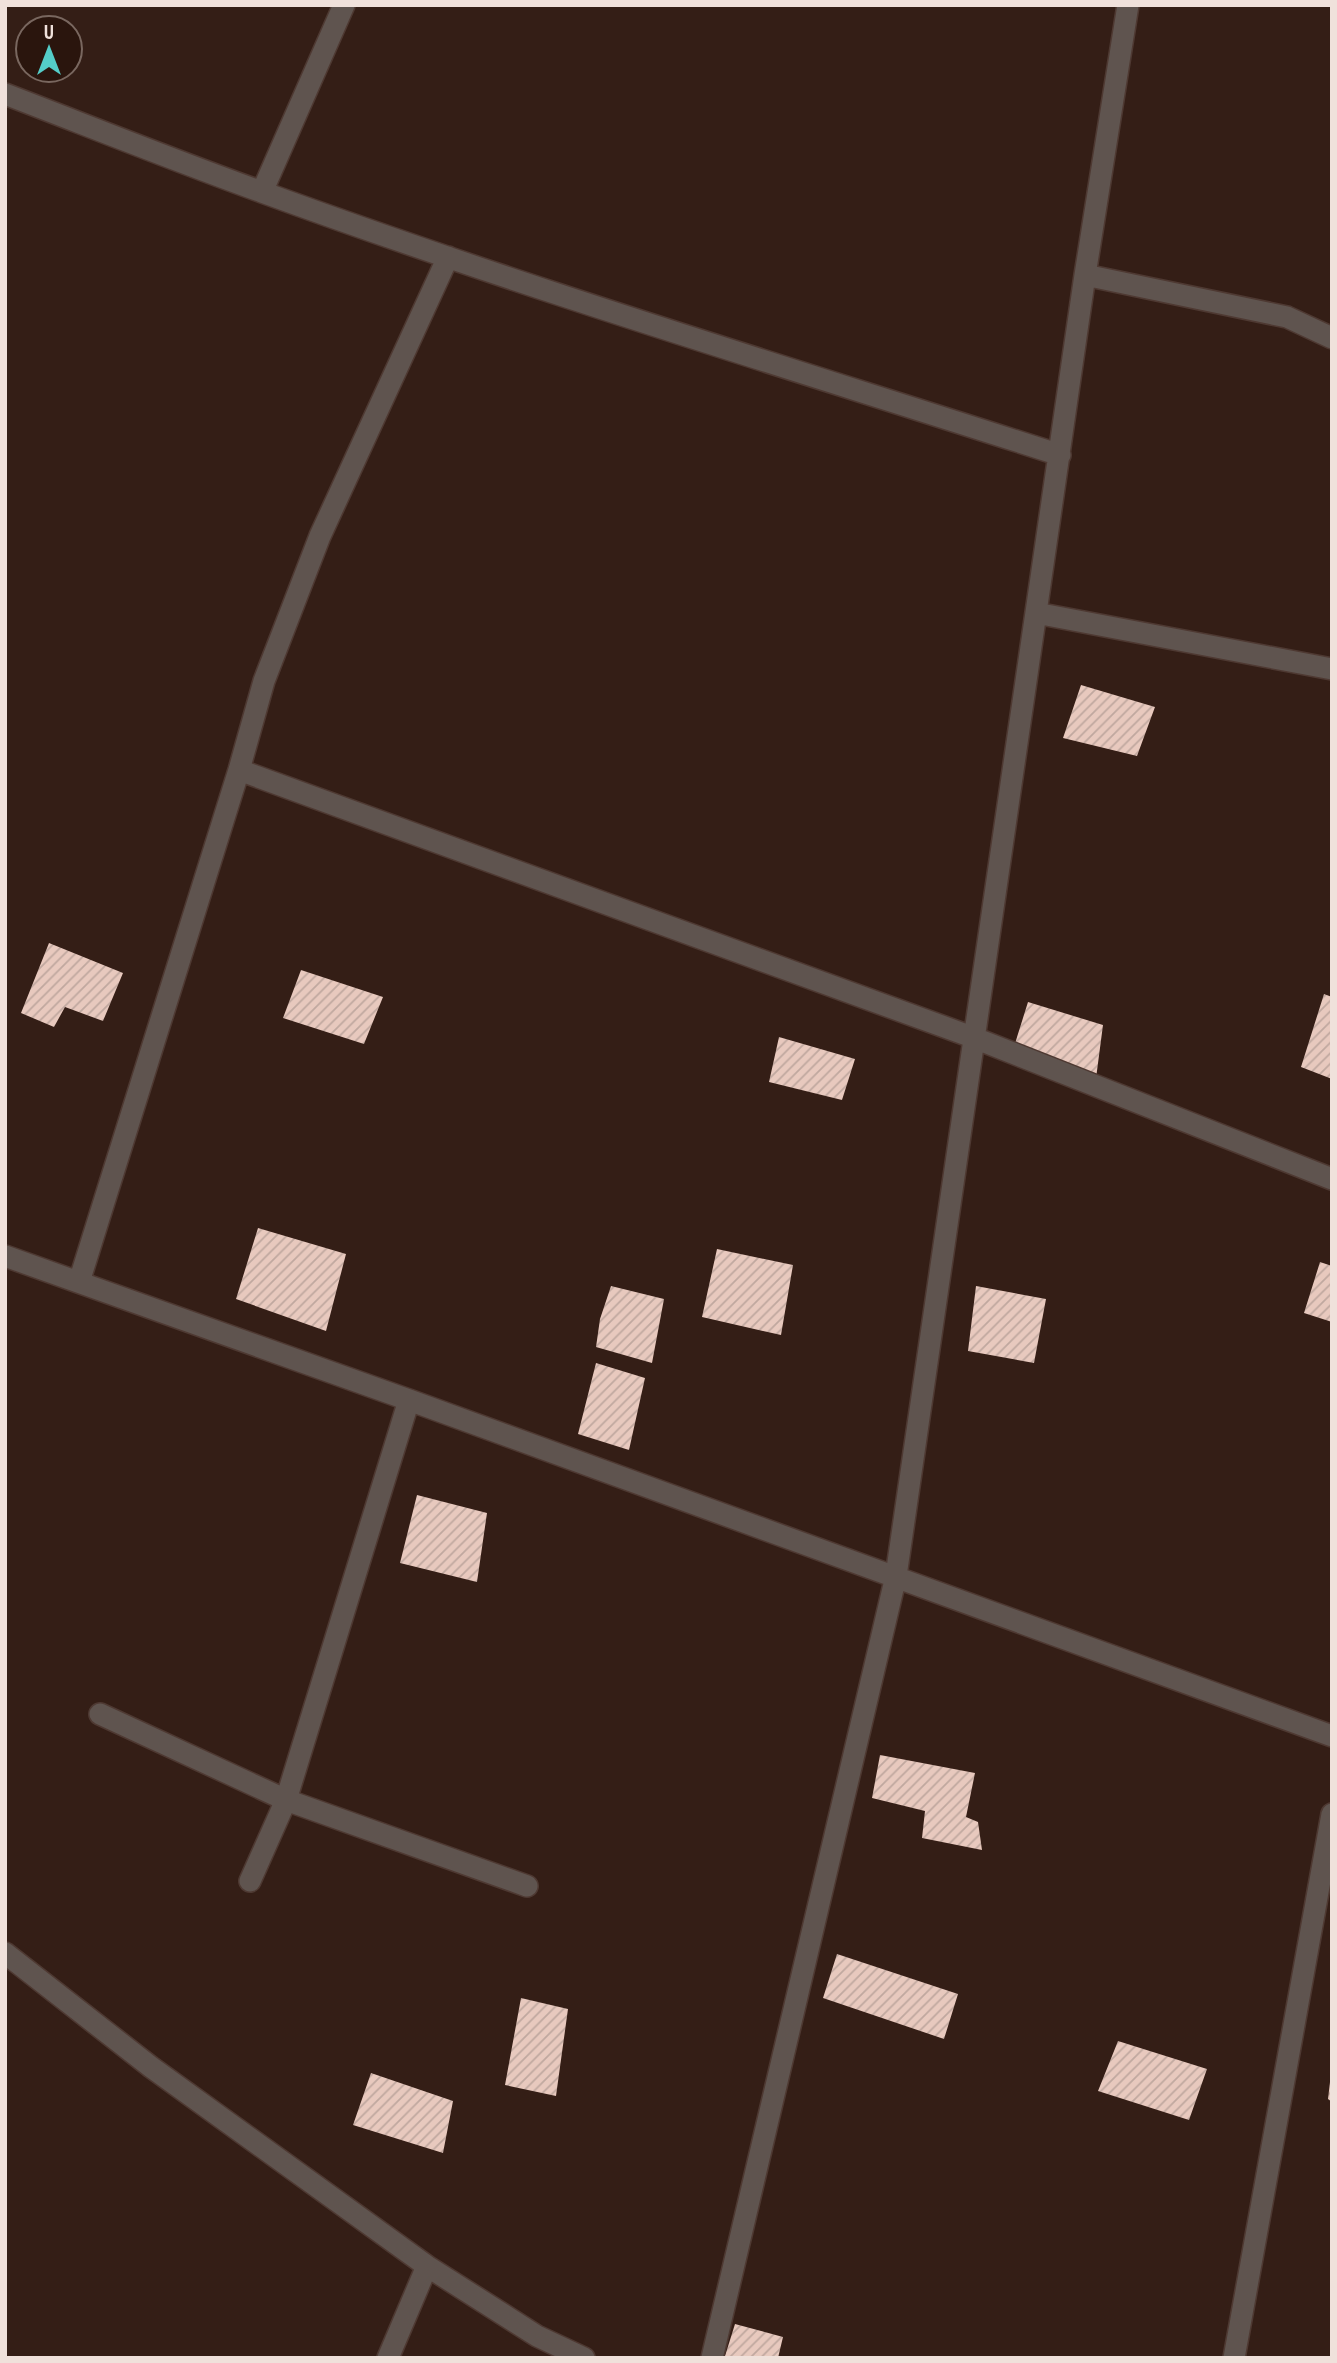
<svg xmlns="http://www.w3.org/2000/svg" width="1337" height="2363" font-family="'PT Sans Narrow',sans-serif">
<style>
.building{fill:url(#building-hatch)}
.lines{fill:none;stroke-linecap:round;stroke-linejoin:round}
.minor-casing{stroke:#4e3932;stroke-width:24}
.minor{stroke:#5f544f;stroke-width:21}
</style>
<defs>
<pattern id="building-hatch" width="6" height="6" patternUnits="userSpaceOnUse" patternTransform="scale(1.75)"><rect width="6" height="6" fill="#e8c9be"/><path d="M-1 1l2-2M0 6l6-6M5 7l2-2" fill="none" stroke="#c0a89f"/></pattern>
</defs>
<rect width="100%" height="100%" fill="#341e16"/>
<path class="building" d="M1081,685L1155,707L1137,756L1063,738Z
M49,943L123,973L103,1021L65,1007L54,1027L21,1013Z
M301,970L383,997L364,1044L283,1018Z
M1324,994L1332,997V1079L1301,1067Z
M1028,1002L1103,1025L1095,1086L1012,1053Z
M779,1037L855,1059L842,1100L769,1082Z
M258,1228L346,1254L326,1331L236,1299Z
M717,1249L793,1265L781,1335L702,1317Z
M1320,1262L1332,1266V1322L1304,1313Z
M611,1286L664,1299L652,1363L596,1347L600,1319Z
M976,1286L1046,1299L1034,1363L968,1351Z
M596,1363L645,1378L629,1450L578,1434Z
M417,1495L487,1513L477,1582L400,1563Z
M880,1755L975,1773L966,1817L978,1822L982,1850L922,1838L925,1811L872,1798Z
M837,1954L958,1994L944,2039L823,1998Z
M521,1998L568,2009L556,2096L505,2085Z
M1118,2041L1207,2069L1189,2120L1098,2091Z
M371,2073L453,2101L443,2153L353,2125Z
M1330,2082H1332V2102L1328,2099Z
M735,2324L783,2337L778,2358L725,2356Z"/>
<g class="lines">
<defs>
<path id="minor" d="M5,94C91,127 176,161 262,192C525,288 793,369 1060,455
M262,192L344,5
M1085,275L1287,317L1332,338
M1036,613L1332,669
M239,770L972,1037L1332,1179
M5,1256L409,1400L1332,1736
M79,1282L239,770L264,681L320,536L448,257
M100,1714L286,1800L527,1886
M250,1881L286,1800L409,1400
M5,1953L151,2067L427,2266L537,2336L584,2358
M388,2358L427,2266
M712,2358L896,1576L1085,275L1128,5
M1234,2358L1332,1814"/>
</defs>
<use href="#minor" class="minor-casing"/>
<use href="#minor" class="minor"/>
</g>
<rect width="1337" height="2363" fill="none" stroke="#f0e1db" stroke-width="14"/>
<g transform="translate(49 49)"><circle r="33" fill="#2a150d" stroke="#79675f" stroke-width="2"/>
<path d="M0-5L12 26L0 18L-12 26Z" fill="#54cdc8"/>
<text y="-10" font-size="19" font-weight="bold" text-anchor="middle" fill="#f0e1db">U</text>
</g>
</svg>
